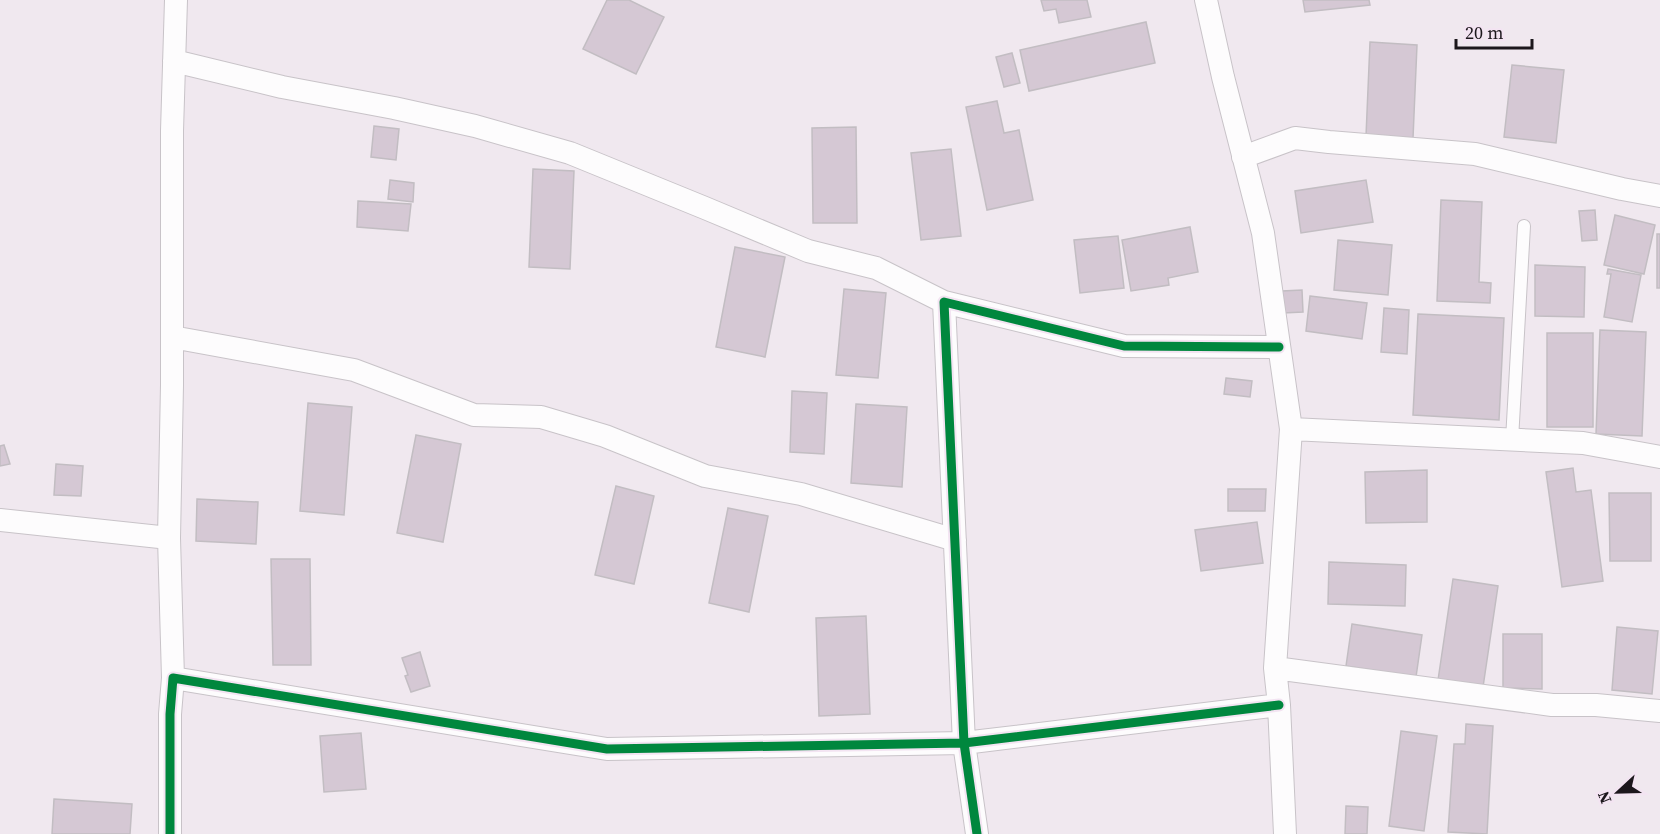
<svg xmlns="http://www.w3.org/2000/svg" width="1660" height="834" font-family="'Source Serif 4',serif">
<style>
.building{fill:#d5c8d4;stroke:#c2bdc2;stroke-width:1.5}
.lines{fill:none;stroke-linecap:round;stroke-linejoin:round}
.lane-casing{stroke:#c8c3c8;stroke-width:14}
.street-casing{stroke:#c8c3c8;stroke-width:24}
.lane{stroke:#fdfcfd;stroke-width:12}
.street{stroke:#fdfcfd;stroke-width:22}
.cycleway-casing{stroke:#f3e4f2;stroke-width:13}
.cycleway{stroke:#00873e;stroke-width:9}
</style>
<rect width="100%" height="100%" fill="#f0e8ef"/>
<path class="building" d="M607,0H629L664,17L636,74L583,49Z
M1041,0H1087L1091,17L1059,23L1056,9L1044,11Z
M1303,0H1369L1370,5L1305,12Z
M1146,22L1155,63L1029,91L1020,50Z
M1370,42L1417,45L1413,138L1366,136Z
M1012,53L1020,83L1004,87L996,57Z
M1512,65L1564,70L1556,143L1504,137Z
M997,101L1004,133L1019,130L1033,200L987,210L966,107Z
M374,126L399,129L396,160L371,157Z
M856,127L857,223H813L812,128Z
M951,149L961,236L921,240L911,153Z
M533,169L574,171L570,269L529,267Z
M390,180L414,183L413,202L388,199Z
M1366,180L1373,222L1301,233L1295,191Z
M1441,200L1482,202L1479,282L1491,283L1490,303L1437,301Z
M358,201L411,204L408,231L357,227Z
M1595,210L1597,240L1582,241L1579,211Z
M1615,215L1655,225L1644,274L1604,265Z
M1190,227L1198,272L1168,278L1169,285L1131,291L1122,240Z
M1657,234H1660V288H1657Z
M1118,236L1124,288L1080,293L1074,240Z
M1338,240L1392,245L1388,295L1334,290Z
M735,247L785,257L765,357L716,347Z
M1535,265L1585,267L1584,317L1535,316Z
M1608,269L1641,275L1632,322L1604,317L1611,274H1607Z
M844,289L886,293L878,378L836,375Z
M1302,290L1303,312L1283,313L1282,291Z
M1310,296L1367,303L1362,339L1306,331Z
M1384,308L1409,310L1407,354L1381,352Z
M1418,314L1504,318L1499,420L1413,415Z
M1600,330L1646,332L1642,436L1596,434Z
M1547,333H1593V427H1547Z
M1226,378L1252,381L1250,397L1224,394Z
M792,391L827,393L824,454L790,452Z
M308,403L352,407L344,515L300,511Z
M856,404L907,407L902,487L851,483Z
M416,435L461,444L443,542L397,533Z
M4,445L10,464L0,466V446Z
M56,464L83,466L81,496L54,495Z
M1573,468L1576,492L1591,490L1603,581L1562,587L1546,472Z
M1427,470V522L1366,523L1365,472Z
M616,486L654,496L634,584L595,575Z
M1228,489H1266L1265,511H1228Z
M1609,493H1651V561H1610Z
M197,499L258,502L256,544L196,541Z
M728,508L768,516L749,612L709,603Z
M1257,522L1263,563L1201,571L1195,530Z
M271,559H310L311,665H273Z
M1329,562L1406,565L1405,606L1328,604Z
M1453,579L1498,586L1483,687L1438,680Z
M866,616L870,714L819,716L816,618Z
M1352,624L1422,635L1416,677L1346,666Z
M1617,627L1658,631L1652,694L1612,690Z
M1503,634H1542V689L1503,688Z
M420,652L430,686L411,692L405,676L408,675L402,658Z
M1466,724L1493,726L1487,834L1448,832L1454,744H1465Z
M1401,731L1437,736L1424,831L1389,826Z
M361,733L366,789L324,792L320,736Z
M54,799L132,804L130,834H52Z
M1346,806L1368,807L1367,834H1345Z"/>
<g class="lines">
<defs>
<path id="lane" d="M1512,440L1524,226"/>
<path id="street" d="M1206,0L1223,77L1263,233L1291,429L1275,668L1279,705L1285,834
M174,61L282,87L394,108L475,126L570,153L705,208L808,251L876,268L944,302
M1243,157L1295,138L1329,142L1475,154L1622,189L1660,196
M172,337L354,370L474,415L541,417L605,436L705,476L801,494L955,540
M1291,429L1583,443L1660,457
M0,520L169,538
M1275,668L1552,705H1596L1660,711
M173,678L169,538L172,385V131L176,0
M170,834V714L173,678L607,749L964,743L1279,705
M977,834L964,743L944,302L1124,346L1279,347"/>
</defs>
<use href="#lane" class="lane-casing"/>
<use href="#street" class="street-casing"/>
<use href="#lane" class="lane"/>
<use href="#street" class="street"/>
<defs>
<path id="cycleway" d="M170,834V714L173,678L607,749L964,743L1279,705
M977,834L964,743L944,302L1124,346L1279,347"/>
</defs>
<use href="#cycleway" class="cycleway-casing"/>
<use href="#cycleway" class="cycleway"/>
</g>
<g transform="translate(1618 792) rotate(248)" stroke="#f3e4f2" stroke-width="4.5" paint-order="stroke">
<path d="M0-4.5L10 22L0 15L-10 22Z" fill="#1c171c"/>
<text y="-9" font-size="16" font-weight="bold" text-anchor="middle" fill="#1c171c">N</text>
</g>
<path d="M1456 39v9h76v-9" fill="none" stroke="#1c171c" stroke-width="3"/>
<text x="1465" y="39" font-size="18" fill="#1c171c" stroke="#f3e4f2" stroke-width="4.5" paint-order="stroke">20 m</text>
</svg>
